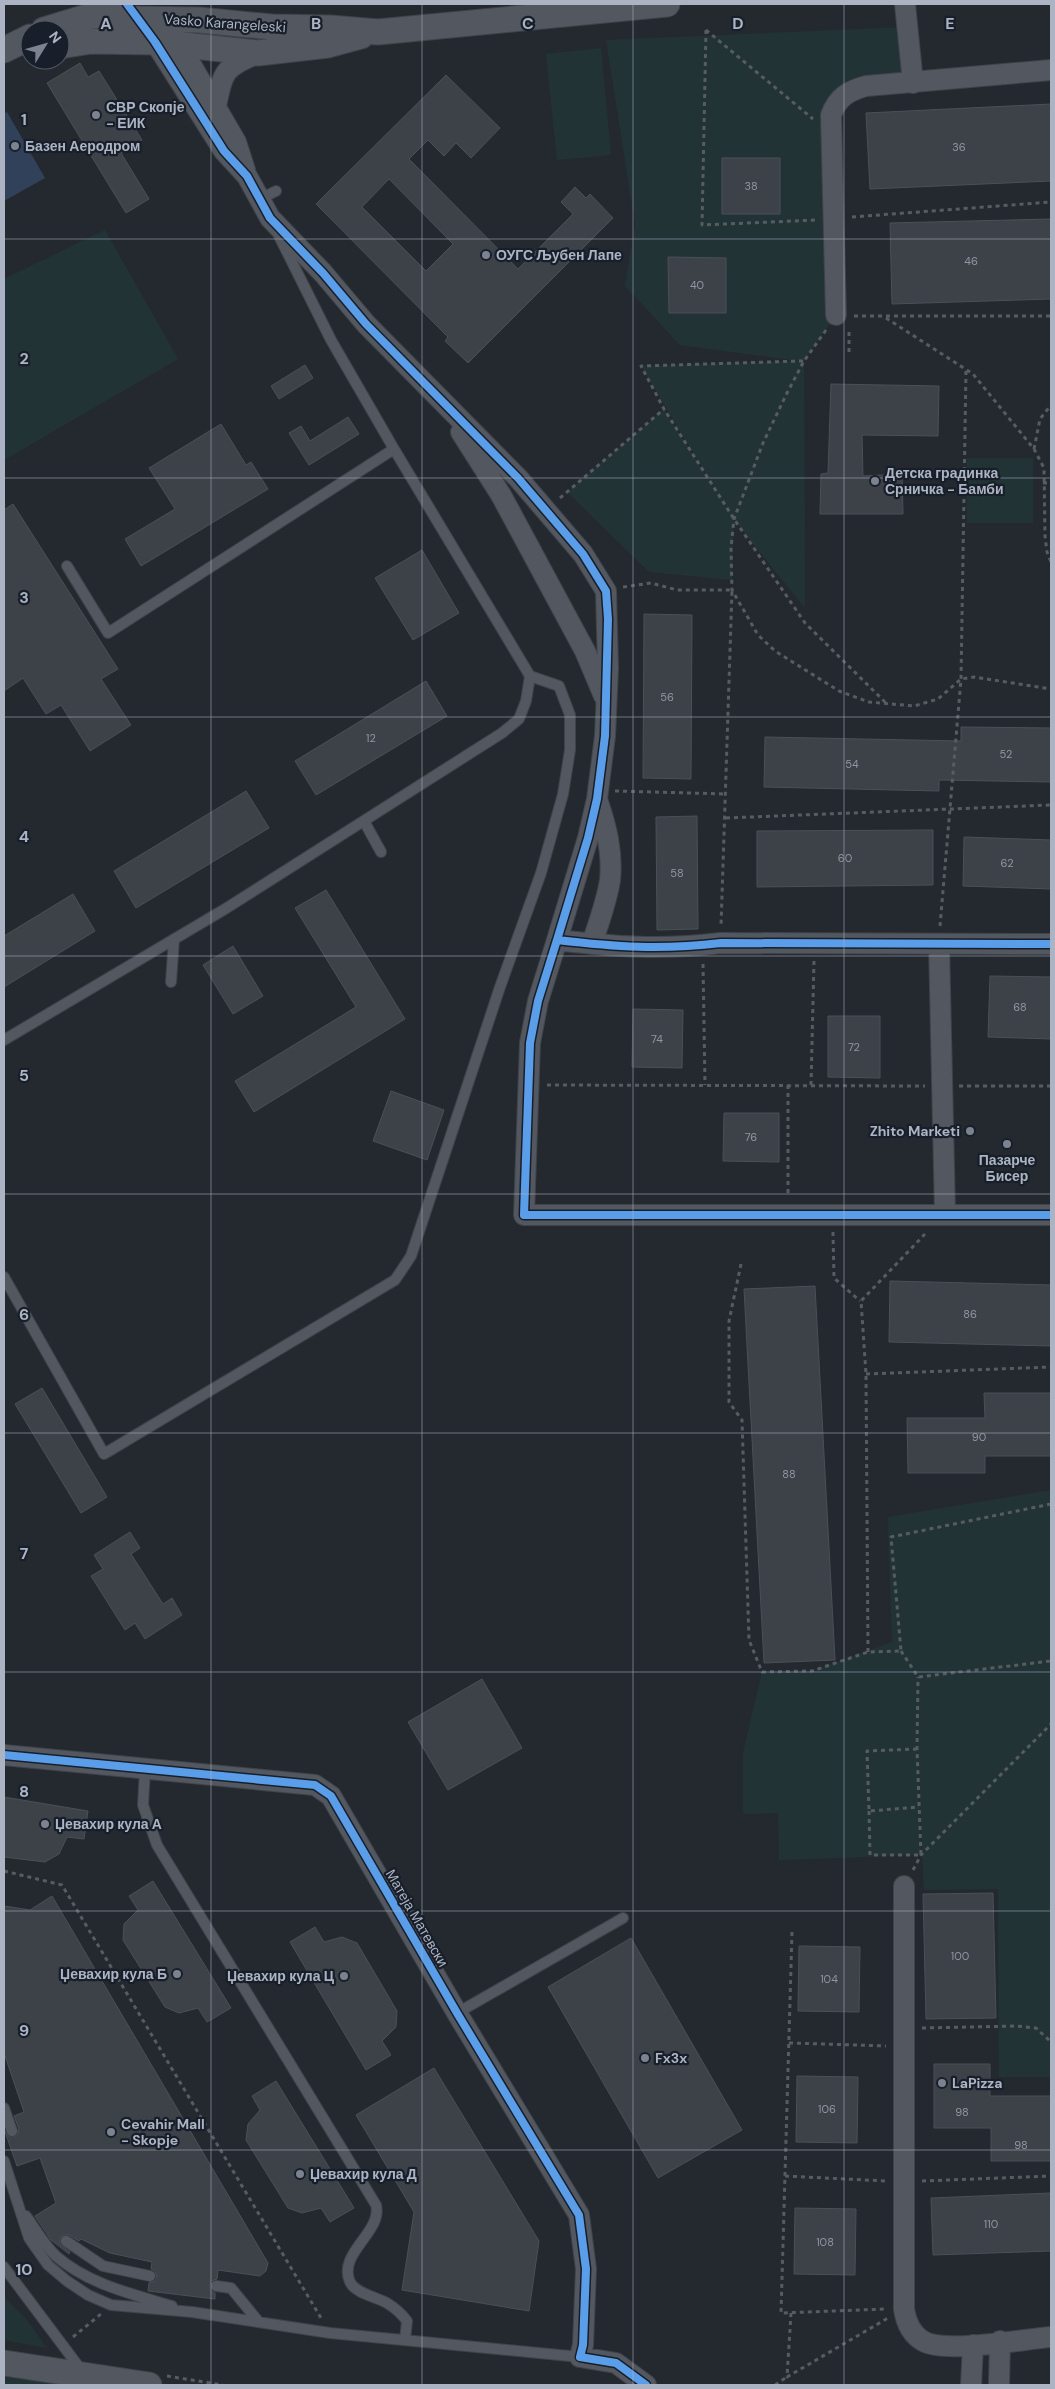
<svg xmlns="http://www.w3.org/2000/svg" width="1055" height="2389" font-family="'DM Sans',sans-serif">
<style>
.green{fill:#223336}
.water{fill:#314159}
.building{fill:#3d4148;stroke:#4b5058;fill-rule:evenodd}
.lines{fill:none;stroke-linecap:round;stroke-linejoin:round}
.service-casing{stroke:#404349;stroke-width:12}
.minor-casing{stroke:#404349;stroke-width:22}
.tertiary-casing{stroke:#404349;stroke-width:27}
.path{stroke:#565c62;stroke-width:3;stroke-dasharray:4 4;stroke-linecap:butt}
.service{stroke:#53575f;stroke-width:10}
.minor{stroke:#53575f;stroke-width:20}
.tertiary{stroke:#53575f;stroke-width:25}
.cycleway-casing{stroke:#181f2a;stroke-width:11}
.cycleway{stroke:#5a9eea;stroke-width:8}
.grid{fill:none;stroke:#acb4c3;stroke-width:1;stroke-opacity:0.55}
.poi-dot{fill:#7c8390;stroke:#181f2a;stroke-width:2}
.labels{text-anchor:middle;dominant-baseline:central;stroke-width:4.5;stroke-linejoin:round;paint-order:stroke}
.number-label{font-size:11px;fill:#9097a4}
.street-label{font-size:14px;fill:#acb4c3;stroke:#181f2a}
.poi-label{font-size:14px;font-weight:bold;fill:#acb4c3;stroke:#181f2a;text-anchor:start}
.grid-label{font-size:16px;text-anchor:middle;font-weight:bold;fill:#acb4c3;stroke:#181f2a;stroke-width:4.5;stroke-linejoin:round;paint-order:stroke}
</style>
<rect width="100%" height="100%" fill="#242930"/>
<path class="green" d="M907,27L913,83L835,105L836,315L804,361L805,608L734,520L732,580L649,572L567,492L664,409L717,492L641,366L799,361L680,345L625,286L635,224L606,40Z
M601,48L611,155L557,160L546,54Z
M105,230L178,359L4,460V279Z
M967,458H1033V523H967Z
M1051,1490V2077H999L998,1889L924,1890L917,1733L921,1855L779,1860L778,1813L743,1814V1753L762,1672L812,1671L892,1642L888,1517Z
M4,2297L27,2320L47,2348L4,2340Z
M4,2374L75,2385H4Z"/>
<path class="water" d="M7,112L45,178L4,201V114Z"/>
<path class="building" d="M80,63L88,77L99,71L142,140L121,153L149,199L126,213L47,83Z
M446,75L500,128L471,158L456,143L444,156L428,140L409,159L518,269L573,214L561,202L575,187L586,198L590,194L613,218L468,363L445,341L448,337L316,204ZM389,179L453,244L426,271L362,207Z
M1051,104V181L870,189L866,113Z
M722,158H780V214H722Z
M1051,219V299L892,304L890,223Z
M668,257L726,258V313H669Z
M305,365L313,378L279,399L271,386Z
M831,384L939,386L938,436L862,435L863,476L902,474L903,514H820L821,474L828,473Z
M348,417L359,434L309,465L289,433L301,426L310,441Z
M221,424L246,465L251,462L268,489L141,566L125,539L175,509L149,468Z
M13,504L118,669L101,679L131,725L90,751L61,705L46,714L23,678L4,691V510Z
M422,550L459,613L413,640L375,578Z
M644,614L692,615L691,779L643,778Z
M426,681L447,716L316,795L295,761Z
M961,727L1051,728V782L939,780V791L764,787L765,737L961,741Z
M246,791L269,828L136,908L114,871Z
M697,816L698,929L657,930L656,817Z
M933,830V885L757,887V831Z
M964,837L1051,840V889L963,886Z
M326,890L405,1019L254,1112L235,1081L356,1007L295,908Z
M73,894L95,931L4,987V936Z
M233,946L263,996L233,1014L203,965Z
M990,976L1051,977V1039L988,1037Z
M633,1009L683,1010L682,1068L632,1067Z
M828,1016H880V1078L828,1077Z
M391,1091L444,1110L427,1160L373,1141Z
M724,1113H779V1162L723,1161Z
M890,1281L1051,1285V1346L889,1342Z
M815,1286L835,1660L764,1663L744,1289Z
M42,1388L107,1497L81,1513L15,1404Z
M984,1393H1051V1456H985V1473H908L907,1418H985Z
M130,1532L140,1548L131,1554L163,1604L172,1598L182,1615L145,1639L135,1623L125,1630L91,1576L103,1569L94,1555Z
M482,1679L522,1748L448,1790L408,1722Z
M4,1797L88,1811L84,1839L67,1837L59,1854L45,1862L4,1857Z
M153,1881L231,2008L207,2022L198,2008L179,2013L165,2007L123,1940L124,1924L138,1910L129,1896Z
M993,1893L996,2018L926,2019L923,1894Z
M52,1896L268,2263L266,2271L260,2276L218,2270L217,2279L211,2281L209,2286L211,2291L215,2293V2299L148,2291L149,2283L155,2281L157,2277L155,2271L151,2269L152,2262L110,2253L81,2239L79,2241L69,2235H63L60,2238V2244L70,2252L69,2254L51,2240L35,2216L56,2203L40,2158L17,2166L4,2129L8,2136H17L19,2129L14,2116L24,2112L4,2053V1906L30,1910Z
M315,1927L324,1942L342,1937L357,1943L397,2011L396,2027L382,2041L391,2055L366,2070L290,1942Z
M631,1938L742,2130L658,2178L548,1987Z
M799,1946L860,1947L859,2012L798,2011Z
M934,2064H990V2096H1051V2161H991V2128H934Z
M434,2068L539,2241L529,2311L402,2290L414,2212L356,2115Z
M797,2076L858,2077L857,2143L796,2142Z
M276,2081L354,2208L330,2222L321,2208L302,2213L288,2208L246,2140L248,2124L260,2110L252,2096Z
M1051,2193V2251L933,2255L931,2198Z
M795,2208L856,2209L855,2275L794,2274Z"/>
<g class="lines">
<defs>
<path id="service" d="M260,199L276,191
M67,566L108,633L394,449
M364,821L381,852
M171,982L174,939
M4,1040L225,909L502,733L519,719L526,701L530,676L394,449L331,340L279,236
M4,1277L104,1454L395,1280L411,1256L500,987L541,873L563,794L570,750V715L559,686L530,676
M145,1770L143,1805L157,1845L376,2205C383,2232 337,2253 350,2282C355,2293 376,2297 387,2303C395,2308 401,2313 407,2321L405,2340
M457,2013L623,1918
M4,2108L12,2131
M4,2161L29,2238L48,2265L67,2281L88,2295L111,2305L192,2312L330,2333L580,2357
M26,2216C35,2228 44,2245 56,2256C88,2284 132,2294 172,2306
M66,2241L103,2266L150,2276
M4,2267L82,2371
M216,2286L231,2288L258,2321"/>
<path id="minor" d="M905,4L913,83
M155,42L224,151L247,176L270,218L323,273L366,324L518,478L583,554L606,591L608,668L605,736L597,799L588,838L557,940
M179,44L236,142L245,170
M216,106C224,68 224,69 258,53
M836,315L831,115C838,97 848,91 866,86L1051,70
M461,432L501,495L585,651L604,696
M592,944C598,924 607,901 610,880C613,852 606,825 597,799
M939,944L945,1213
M1051,944L721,943C661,950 616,947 557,940L538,1001L530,1043L524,1215H1051
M4,1755L315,1785L331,1796L457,2013L579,2215L586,2269L583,2345L580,2357L616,2363L646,2385
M904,1886V2309C906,2322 911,2334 923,2341C945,2354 1024,2339 1051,2337
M971,2385L973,2345
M999,2385L1000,2341"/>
<path id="tertiary" d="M44,30L90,16L107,15L136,19L199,20L272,27L330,28L378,32L667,4
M60,46L91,41L155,42L258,53L328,45L361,36
M4,50L30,37
M4,2363L149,2385"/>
</defs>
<use href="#service" class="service-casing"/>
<use href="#minor" class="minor-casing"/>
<use href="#tertiary" class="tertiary-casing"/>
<path class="path" d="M706,30L702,225L816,220
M706,30L813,119
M852,217L1051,202
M854,316H1051
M886,318L973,374L1034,449L1044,468L1045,536L1047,552L1051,562
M826,330L804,361L787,393L763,443L734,519L731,548L732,590L758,635L775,651L839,691L869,702L914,706L938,699L961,679L974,677L1051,689
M849,352V329
M803,361L641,366L664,409L734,519L805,623L886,703
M1034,449L1040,419L1051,405
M1043,483H1051
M560,498L664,409
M623,587L651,583L677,590H732L721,926
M615,791L727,794
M726,818L1051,805
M940,926L961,679L966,369
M703,964L705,1085
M547,1085L925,1086
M788,1085V1197
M811,1085L814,960
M959,1086H1051
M833,1232L834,1278L860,1301
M741,1264L729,1321V1402L742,1420L749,1640L762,1672L812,1671L868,1652L901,1651L891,1537L1051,1504
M866,1374L1051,1367
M901,1651L918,1677L1051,1661
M868,1652L866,1374L861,1301L925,1234
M917,1749L867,1751L869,1811L919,1807
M869,1811L870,1855H921L917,1749L918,1677
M913,1870L921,1855L1051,1724
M4,1871L62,1885L321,2318
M792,1932L781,2313L886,2309
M922,2028L1016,2026L1036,2028L1051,2042
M789,2043L886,2046
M785,2176L886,2181
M922,2181L1051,2176
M791,2313L787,2377L888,2318
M73,2337L101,2314
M167,2376L223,2385
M775,2385L787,2377"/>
<use href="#service" class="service"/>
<use href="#minor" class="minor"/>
<use href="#tertiary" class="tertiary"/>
<defs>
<path id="cycleway" d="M127,4L155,42L224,151L247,176L270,218L323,273L366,324L518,478L583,554L606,591L608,619L605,736L597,799L588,838L557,940
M1051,944L721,943C661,950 616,947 557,940L538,1001L530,1043L524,1215H1051
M4,1755L315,1785L331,1796L457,2013L579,2215L586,2269L583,2345L580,2357L616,2363L646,2385"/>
</defs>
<use href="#cycleway" class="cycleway-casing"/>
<use href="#cycleway" class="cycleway"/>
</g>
<path class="grid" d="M211,4V2385M422,4V2385M633,4V2385M844,4V2385M4,239H1051M4,478H1051M4,717H1051M4,956H1051M4,1194H1051M4,1433H1051M4,1672H1051M4,1911H1051M4,2150H1051"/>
<g class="poi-dot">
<circle cx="96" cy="115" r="5"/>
<circle cx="15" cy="146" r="5"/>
<circle cx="486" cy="255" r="5"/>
<circle cx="875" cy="481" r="5"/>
<circle cx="970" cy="1131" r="5"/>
<circle cx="1007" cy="1144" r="5"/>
<circle cx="45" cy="1824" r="5"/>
<circle cx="177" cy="1974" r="5"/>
<circle cx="344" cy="1976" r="5"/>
<circle cx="645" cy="2058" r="5"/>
<circle cx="942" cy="2083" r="5"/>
<circle cx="111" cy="2132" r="5"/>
<circle cx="300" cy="2174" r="5"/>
</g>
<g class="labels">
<g class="number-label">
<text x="959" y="147">36</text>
<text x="751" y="186">38</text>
<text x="971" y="261">46</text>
<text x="697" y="285">40</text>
<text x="667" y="697">56</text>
<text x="371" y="738">12</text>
<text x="1006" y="754">52</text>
<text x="852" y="764">54</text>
<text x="845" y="858">60</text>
<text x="1007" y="863">62</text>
<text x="677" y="873">58</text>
<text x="1020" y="1007">68</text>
<text x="657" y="1039">74</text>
<text x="854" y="1047">72</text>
<text x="751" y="1137">76</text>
<text x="970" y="1314">86</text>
<text x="979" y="1437">90</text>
<text x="789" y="1474">88</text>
<text x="960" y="1956">100</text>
<text x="829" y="1979">104</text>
<text x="827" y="2109">106</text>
<text x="962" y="2112">98</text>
<text x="1021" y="2145">98</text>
<text x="991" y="2224">110</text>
<text x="825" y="2242">108</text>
</g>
<g class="street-label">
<text transform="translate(225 23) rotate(4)">Vasko Karangeleski</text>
<text transform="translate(417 1918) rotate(60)">Матеја Матевски</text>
</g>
<g class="poi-label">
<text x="106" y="107">СВР Скопје<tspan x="106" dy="16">- ЕИК</tspan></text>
<text x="25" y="146">Базен Аеродром</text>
<text x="496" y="255">ОУГС Љубен Лапе</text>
<text x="885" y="473">Детска градинка<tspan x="885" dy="16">Срничка - Бамби</tspan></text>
<text x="960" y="1131" text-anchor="end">Zhito Marketi</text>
<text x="1007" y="1160" text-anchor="middle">Пазарче<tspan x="1007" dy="16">Бисер</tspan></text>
<text x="55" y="1824">Џевахир кула А</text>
<text x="167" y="1974" text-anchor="end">Џевахир кула Б</text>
<text x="334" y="1976" text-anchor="end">Џевахир кула Ц</text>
<text x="655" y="2058">Fx3x</text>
<text x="952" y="2083">LaPizza</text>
<text x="121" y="2124">Cevahir Mall<tspan x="121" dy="16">- Skopje</tspan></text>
<text x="310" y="2174">Џевахир кула Д</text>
</g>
</g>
<g class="grid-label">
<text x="106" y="29">A</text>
<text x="316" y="29">B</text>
<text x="528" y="29">C</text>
<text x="738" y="29">D</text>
<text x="950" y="29">E</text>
<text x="24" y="125">1</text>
<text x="24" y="364">2</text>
<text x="24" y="603">3</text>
<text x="24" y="842">4</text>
<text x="24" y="1081">5</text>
<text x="24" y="1320">6</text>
<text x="24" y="1559">7</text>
<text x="24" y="1797">8</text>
<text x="24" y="2036">9</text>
<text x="24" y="2275">10</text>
</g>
<rect width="1055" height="2389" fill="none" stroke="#acb4c3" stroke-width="10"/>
<g transform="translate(45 45) rotate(53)"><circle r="24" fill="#181f2a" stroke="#535b67"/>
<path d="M0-4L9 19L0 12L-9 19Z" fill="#7c8390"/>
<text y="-8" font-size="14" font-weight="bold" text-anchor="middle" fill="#acb4c3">N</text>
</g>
</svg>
